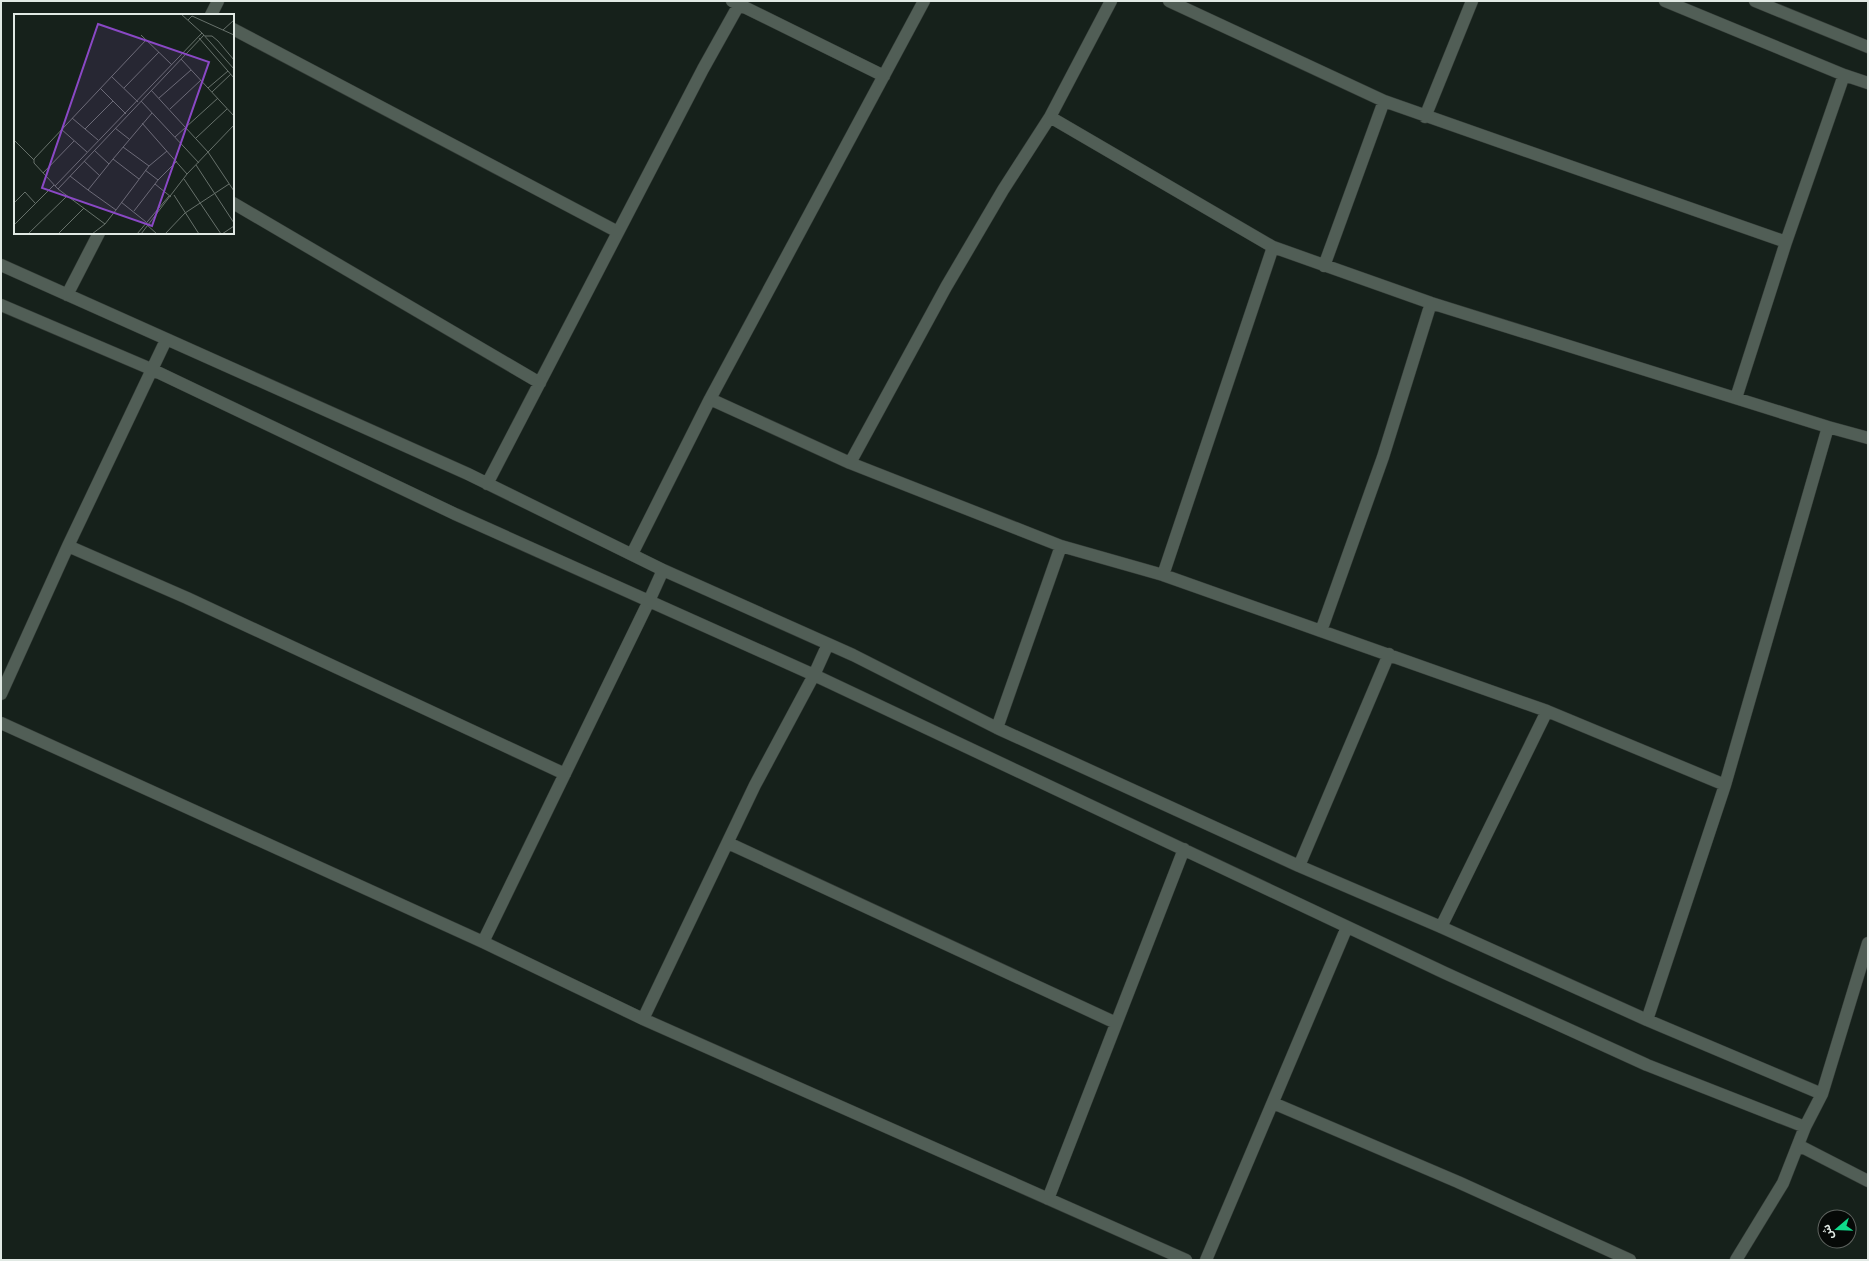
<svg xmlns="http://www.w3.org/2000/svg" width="1869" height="1261" font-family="'Fira Sans Condensed','Noto Sans Arabic',sans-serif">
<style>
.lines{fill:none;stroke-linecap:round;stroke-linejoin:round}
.street-casing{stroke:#343c37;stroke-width:13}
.street{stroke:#515e56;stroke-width:12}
.inset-road{fill:none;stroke:#67716b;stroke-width:1}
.view{fill:#8a48c5;fill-opacity:0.15;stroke:#8a48c5;stroke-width:2}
.inset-edge{fill:none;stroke:#e1e9e4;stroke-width:2}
</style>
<rect width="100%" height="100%" fill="#16211b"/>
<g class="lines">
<defs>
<path id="street" d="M732,1L884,76
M1169,1L1384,101
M1665,1L1844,75L1868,83
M1755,1L1868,47
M211,15L218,1
M233,29L618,232
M1050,117L1273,247
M1425,117L1472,1
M233,203L540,383
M1,265L468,474L663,570L853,655L997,728L1299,866L1441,927L1647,1020L1822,1094
M1324,266L1384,101L1786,242
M67,295L99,233
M1,305L151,369L455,514L814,675L1445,973L1647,1065L1805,1127
M1736,398L1786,242L1844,75
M710,399L850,463L1061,546L1163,575L1321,631
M1828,427L1868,438
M850,463L946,287L1003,190L1050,117L1111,1
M487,484L703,69L741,1
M68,546L187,598L565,774
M632,554L710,399L924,1
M1163,575L1273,247L1431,303L1828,427L1725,785L1547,711L1321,631L1383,457L1431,303
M1,694L68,546L166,340
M1,723L483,942L643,1019L1186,1260
M997,728L1061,546
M728,843L1116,1023
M1299,866L1389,654
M1441,927L1547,711
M483,942L649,601L663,570
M643,1019L755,785L814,675L828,644
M1647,1020L1725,785
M1273,1103L1458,1182L1630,1260
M1798,1145L1868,1181
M1048,1199L1184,849
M1206,1260L1347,927
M1736,1260L1783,1183L1805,1127L1822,1094L1868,943"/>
</defs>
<use href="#street" class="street-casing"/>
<use href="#street" class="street"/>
</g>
<g transform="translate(14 14)">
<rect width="220" height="220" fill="#16211b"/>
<path class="inset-road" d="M167,0L188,19L220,55M174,6L178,2L220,21M209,16L220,6M127,21L158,51M191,22H198L204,27L220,46M185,24L220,64M167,45L220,102M97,62L124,88M86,74L112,100M110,74L145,38M194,74L214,57M137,76L194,138L220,177M198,78L217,60M145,84L177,56M127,87L185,149M156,95L187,66M58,104L84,126M128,109L173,160M101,114L115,125M47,115L73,138M71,115L99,87M161,123L204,84M182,124L213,95M0,126L20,146M109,133L135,152L102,196L74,176L99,145L125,165M80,136L95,150M99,145L138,99M70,147L86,162M182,151L220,209M135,152L153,137M29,159L60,127M56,162L74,176M170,165L207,220M144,166L163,147M141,170L157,183M41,172L188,19M44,175L190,21M160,181L185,220M107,188L132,208M0,189L11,178L21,189M102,196L91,210L44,175L20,149V145L132,26M120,197L144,166L131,156M132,210L143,220M0,211L40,171M14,220L53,182M44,220L70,194M78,220L91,210M123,220L155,182M127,220L173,160L220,111M151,220L171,199L215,170M208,220L220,212"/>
<path class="view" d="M84,10L195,48L138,212L28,174Z"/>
<rect width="220" height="220" class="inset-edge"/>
</g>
<rect width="1869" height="1261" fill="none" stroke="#e1e9e4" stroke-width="4"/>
<g transform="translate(1837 1229) rotate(251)"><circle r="19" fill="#060907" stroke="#5e635f"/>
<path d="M0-3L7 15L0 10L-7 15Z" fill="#0fd98a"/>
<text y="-6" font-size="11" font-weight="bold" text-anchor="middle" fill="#e1e9e4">ش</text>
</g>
</svg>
